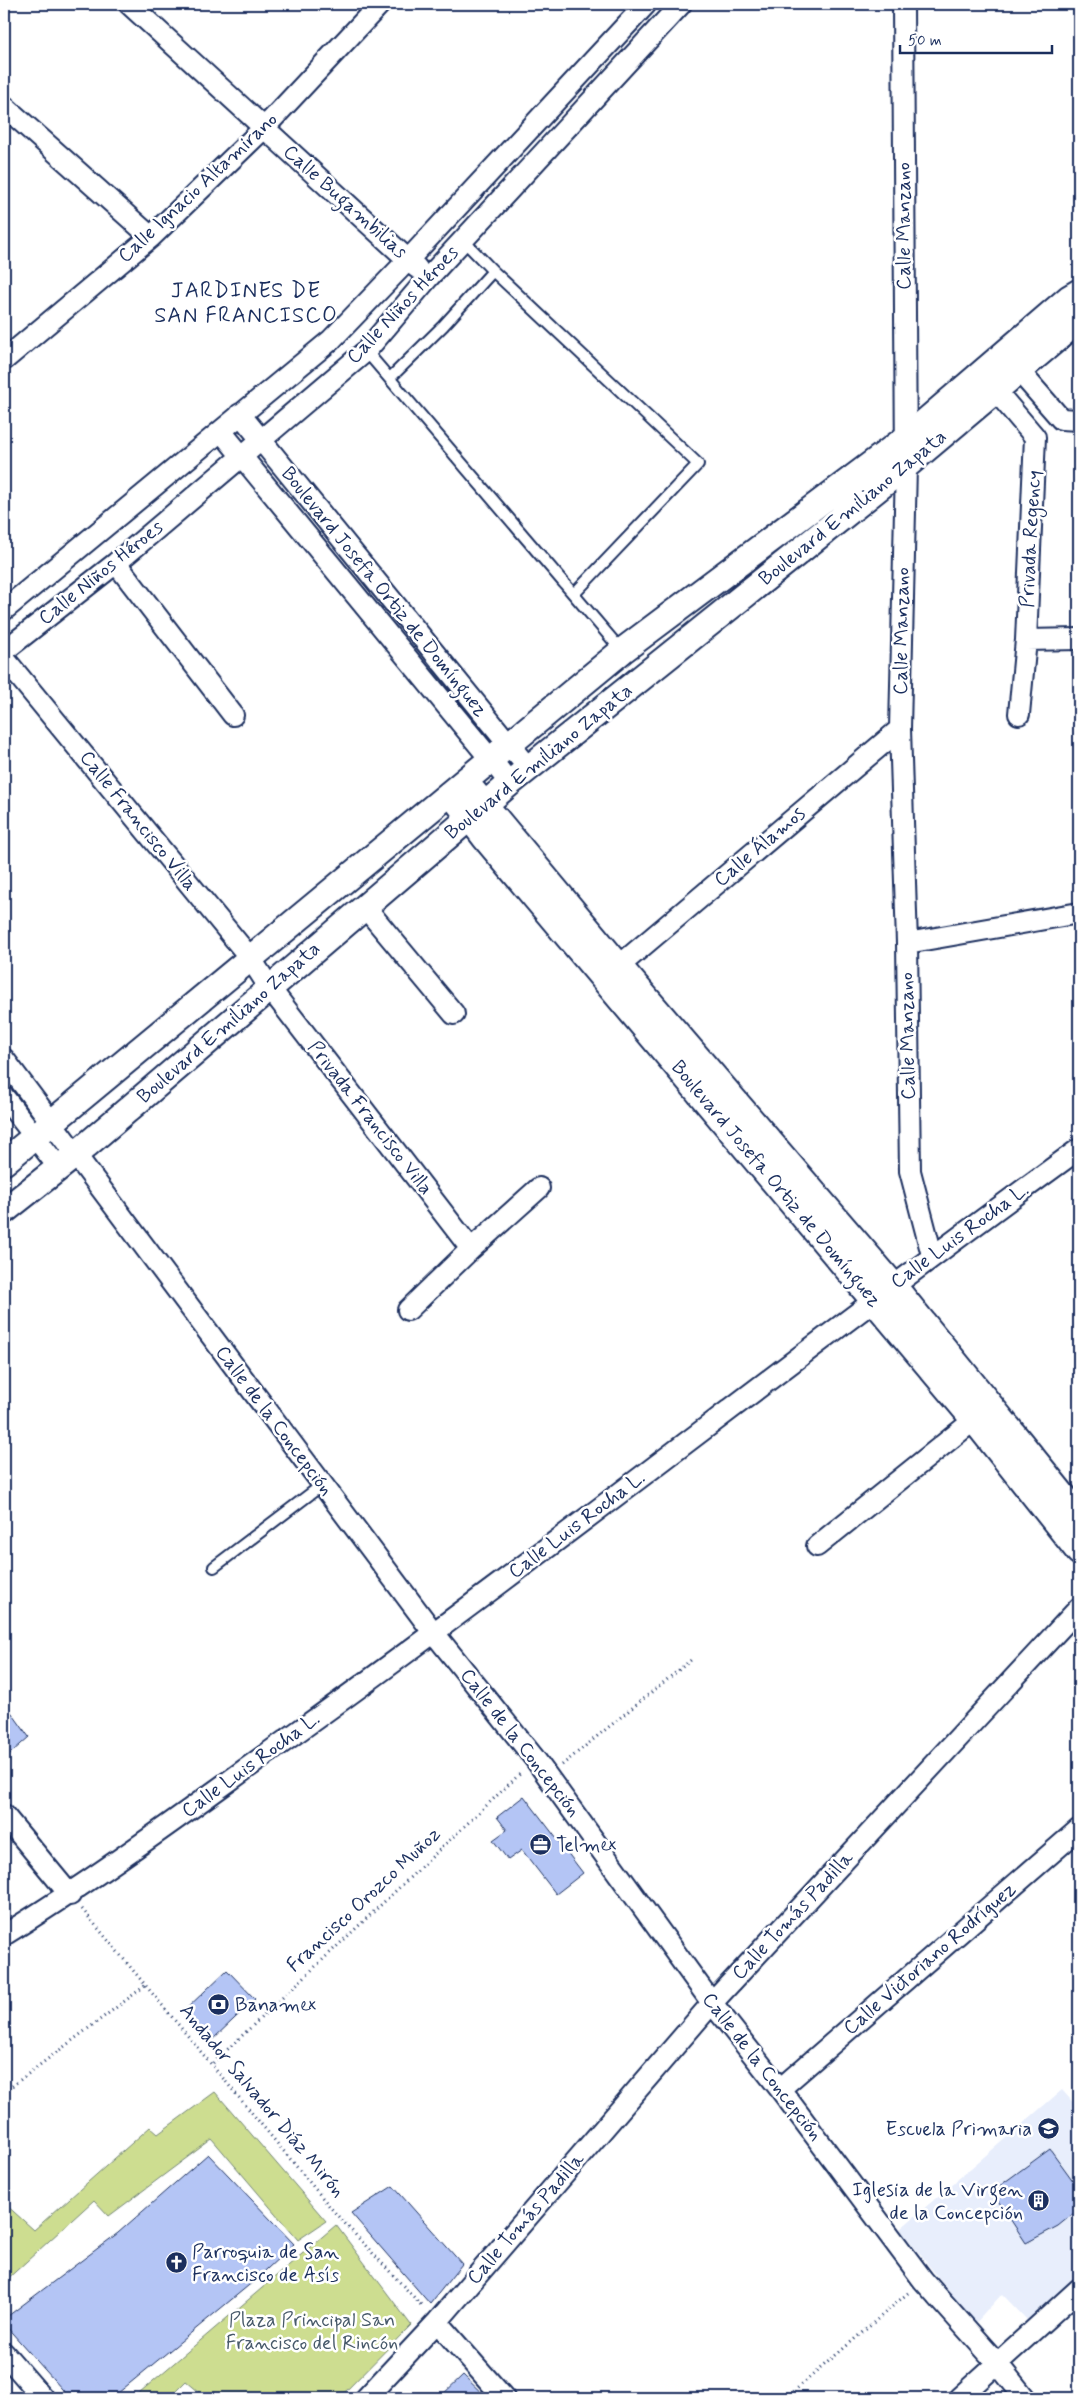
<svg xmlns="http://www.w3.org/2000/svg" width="1083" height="2402" font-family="Mynerve,sans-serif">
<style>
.built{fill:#e8eefc}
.green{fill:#cddd90;stroke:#748677}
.building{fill:#b4c5f5;stroke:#1b2f5e}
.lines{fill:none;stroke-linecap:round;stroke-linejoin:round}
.service-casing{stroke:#1b2f5e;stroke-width:14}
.minor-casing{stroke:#1b2f5e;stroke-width:24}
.tertiary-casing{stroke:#1b2f5e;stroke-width:29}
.path{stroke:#1b2f5e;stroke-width:3;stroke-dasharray:1 4;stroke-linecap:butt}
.service{stroke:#fff;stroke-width:10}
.minor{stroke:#fff;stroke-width:20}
.tertiary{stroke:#fff;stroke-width:25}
.labels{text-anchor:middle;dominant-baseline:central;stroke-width:5;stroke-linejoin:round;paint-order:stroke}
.street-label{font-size:20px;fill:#1b2f5e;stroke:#fff}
.poi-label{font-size:20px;fill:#1b2f5e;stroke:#fff;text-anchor:start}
.park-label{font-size:20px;fill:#485a6a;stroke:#fff}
.quarter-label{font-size:22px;letter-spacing:1px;fill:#1b2f5e;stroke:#fff}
</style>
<rect width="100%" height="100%" fill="#fff"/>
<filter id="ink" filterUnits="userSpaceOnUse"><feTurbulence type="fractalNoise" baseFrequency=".02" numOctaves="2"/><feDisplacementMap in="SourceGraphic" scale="10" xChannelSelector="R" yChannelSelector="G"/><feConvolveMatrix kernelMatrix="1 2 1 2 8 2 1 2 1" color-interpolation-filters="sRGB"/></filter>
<g filter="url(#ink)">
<path class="built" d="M1062,2090L1079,2109V2274L1029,2322L1002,2294L975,2324L900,2229Z"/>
<path class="green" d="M215,2092L326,2221L298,2240L212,2139L109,2216L94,2200L4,2282V2203L34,2230L150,2127L158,2134Z
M336,2225L411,2325L339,2398H206L186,2381L169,2398H133Z"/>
<path class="building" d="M4,1702L29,1737L4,1759Z
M524,1796L583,1873L556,1894L522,1850L508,1860L493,1840L507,1830L497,1817Z
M227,1970L255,1999L212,2040L184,2011Z
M1050,2149L1079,2189V2209L1058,2226L1026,2243L993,2193L998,2187Z
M208,2154L294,2244L254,2281L112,2398H70L4,2324V2319L118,2233Z
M393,2186L462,2264L430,2304L351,2213Z
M463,2375L487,2398H439Z"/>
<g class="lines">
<defs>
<path id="service" d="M463,240L493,271L698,464L574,594
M366,351L622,651
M390,378L443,326L493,271
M214,1567L322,1485"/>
<path id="minor" d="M129,4L417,268
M903,4L906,466L900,729L907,943L910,1171L932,1255
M4,106L151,237
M4,360L151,237L263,129L380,4
M1020,372L1061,419L1079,420
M996,391L1035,437L1026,640L1019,714
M240,414L529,769
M221,431L510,783
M116,563L233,715
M4,610L331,340L408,260L646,4
M1026,640L1079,639
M4,651L116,563L366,351L428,278L681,4
M4,658L251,959L269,987L471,1249
M365,907L454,1014
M907,943L1079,913
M619,966L900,729
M4,1059L430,1628L535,1759L712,2003L780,2089L923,2280L997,2363L1025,2398
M4,1097L59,1168
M408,1310L471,1249L539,1188
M817,1546L974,1420
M4,1815L70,1895
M4,1935C105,1873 199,1802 296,1733C561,1543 815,1340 1079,1149
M780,2089L1079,1829
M437,2322L504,2398
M4,2353L43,2398
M366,2398L437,2322L712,2003L1079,1608
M959,2398L1079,2289"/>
<path id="tertiary" d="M474,792L619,966L893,1285L1079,1515
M459,804L485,838L974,1420L1079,1552
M4,1162L622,651L906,438L1069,298L1079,292
M4,1211L75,1155L510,783L906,466L1079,320"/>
</defs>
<use href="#service" class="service-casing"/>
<use href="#minor" class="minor-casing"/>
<use href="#tertiary" class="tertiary-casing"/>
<path class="path" d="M562,1765L691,1660
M82,1909L336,2214L423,2307
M213,2063L522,1772
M4,2092L146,1985
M786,2398L908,2293"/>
<use href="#service" class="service"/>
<use href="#minor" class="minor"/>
<use href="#tertiary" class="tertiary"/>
</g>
</g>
<defs>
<symbol id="office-disc" viewBox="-11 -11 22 22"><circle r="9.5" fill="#1b2f5e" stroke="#fff"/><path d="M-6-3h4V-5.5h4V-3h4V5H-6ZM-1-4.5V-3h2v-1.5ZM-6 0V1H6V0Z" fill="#fff"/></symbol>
<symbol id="bank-disc" viewBox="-11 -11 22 22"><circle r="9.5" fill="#1b2f5e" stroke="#fff"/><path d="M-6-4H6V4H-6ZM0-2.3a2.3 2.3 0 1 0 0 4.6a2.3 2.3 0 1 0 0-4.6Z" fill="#fff"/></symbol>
<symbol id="school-disc" viewBox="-11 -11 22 22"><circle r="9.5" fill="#1b2f5e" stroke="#fff"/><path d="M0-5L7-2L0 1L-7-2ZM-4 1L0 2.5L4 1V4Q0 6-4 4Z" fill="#fff"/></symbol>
<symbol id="building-disc" viewBox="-11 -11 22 22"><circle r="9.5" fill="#1b2f5e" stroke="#fff"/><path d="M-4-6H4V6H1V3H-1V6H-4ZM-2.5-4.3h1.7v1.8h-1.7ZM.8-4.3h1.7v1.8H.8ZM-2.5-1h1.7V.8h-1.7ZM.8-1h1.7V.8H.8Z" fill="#fff"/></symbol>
<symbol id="church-disc" viewBox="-11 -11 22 22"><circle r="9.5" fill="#1b2f5e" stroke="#fff"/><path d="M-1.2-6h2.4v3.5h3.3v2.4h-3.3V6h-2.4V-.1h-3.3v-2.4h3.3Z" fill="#fff"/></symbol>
</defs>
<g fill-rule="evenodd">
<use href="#office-disc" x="528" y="1832" width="25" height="25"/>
<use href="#bank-disc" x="206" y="1992" width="25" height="25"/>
<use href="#school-disc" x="1036" y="2116" width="25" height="25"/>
<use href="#building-disc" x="1026" y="2188" width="25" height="25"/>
<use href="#church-disc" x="164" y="2250" width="25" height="25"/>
</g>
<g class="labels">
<g class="street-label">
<text transform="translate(198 188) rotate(-43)">Calle Ignacio Altamirano</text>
<text transform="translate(345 202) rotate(42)">Calle Bugambilias</text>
<text transform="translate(904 226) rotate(-90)">Calle Manzano</text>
<text transform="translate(403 305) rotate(-47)">Calle Niños Héroes</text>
<text transform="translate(853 508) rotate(-39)">Boulevard Emiliano Zapata</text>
<text transform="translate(1031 539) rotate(-87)">Privada Regency</text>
<text transform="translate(101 573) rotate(-39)">Calle Niños Héroes</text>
<text transform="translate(384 592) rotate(51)">Boulevard Josefa Ortiz de Domínguez</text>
<text transform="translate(902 631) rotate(-89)">Calle Manzano</text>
<text transform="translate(539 762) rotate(-39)">Boulevard Emiliano Zapata</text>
<text transform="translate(138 821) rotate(51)">Calle Francisco Villa</text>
<text transform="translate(760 847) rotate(-40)">Calle Álamos</text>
<text transform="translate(229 1023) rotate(-41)">Boulevard Emiliano Zapata</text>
<text transform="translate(908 1036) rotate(-91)">Calle Manzano</text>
<text transform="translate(370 1118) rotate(52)">Privada Francisco Villa</text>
<text transform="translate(776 1184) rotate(50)">Boulevard Josefa Ortiz de Domínguez</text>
<text transform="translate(960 1236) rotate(-36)">Calle Luis Rocha L.</text>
<text transform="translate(274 1421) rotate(53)">Calle de la Concepción</text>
<text transform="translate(577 1525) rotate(-37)">Calle Luis Rocha L.</text>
<text transform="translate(520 1743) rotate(52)">Calle de la Concepción</text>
<text transform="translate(251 1765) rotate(-36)">Calle Luis Rocha L.</text>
<text transform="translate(364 1900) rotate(-43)">Francisco Orozco Muñoz</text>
<text transform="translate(793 1916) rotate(-47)">Calle Tomás Padilla</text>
<text transform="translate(930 1959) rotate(-41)">Calle Victoriano Rodríguez</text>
<text transform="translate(762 2067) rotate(52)">Calle de la Concepción</text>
<text transform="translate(262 2101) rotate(50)">Andador Salvador Diáz Mirón</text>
<text transform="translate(526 2219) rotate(-49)">Calle Tomás Padilla</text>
</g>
<g class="poi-label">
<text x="556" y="1845">Telmex</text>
<text x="235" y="2005">Banamex</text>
<text x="1032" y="2129" text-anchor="end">Escuela Primaria</text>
<text x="1023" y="2190" text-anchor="end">Iglesia de la Virgen<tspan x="1023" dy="23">de la Concepción</tspan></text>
<text x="192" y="2252">Parroquia de San<tspan x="192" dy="23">Francisco de Asís</tspan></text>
</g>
<g class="park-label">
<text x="312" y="2320">Plaza Principal San<tspan x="312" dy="23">Francisco del Rincón</tspan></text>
</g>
<g class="quarter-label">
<text x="246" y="291">JARDINES DE<tspan x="246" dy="25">SAN FRANCISCO</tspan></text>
</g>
</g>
<rect width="1083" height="2402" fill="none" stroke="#fff" stroke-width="20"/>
<rect x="10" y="10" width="1063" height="2382" fill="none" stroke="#1b2f5e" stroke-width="2" filter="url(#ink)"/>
<path d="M900 45v8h152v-8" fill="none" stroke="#1b2f5e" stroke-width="2.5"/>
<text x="908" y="45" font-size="15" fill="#1b2f5e" stroke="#ffffff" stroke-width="4" paint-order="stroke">50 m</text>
</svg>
